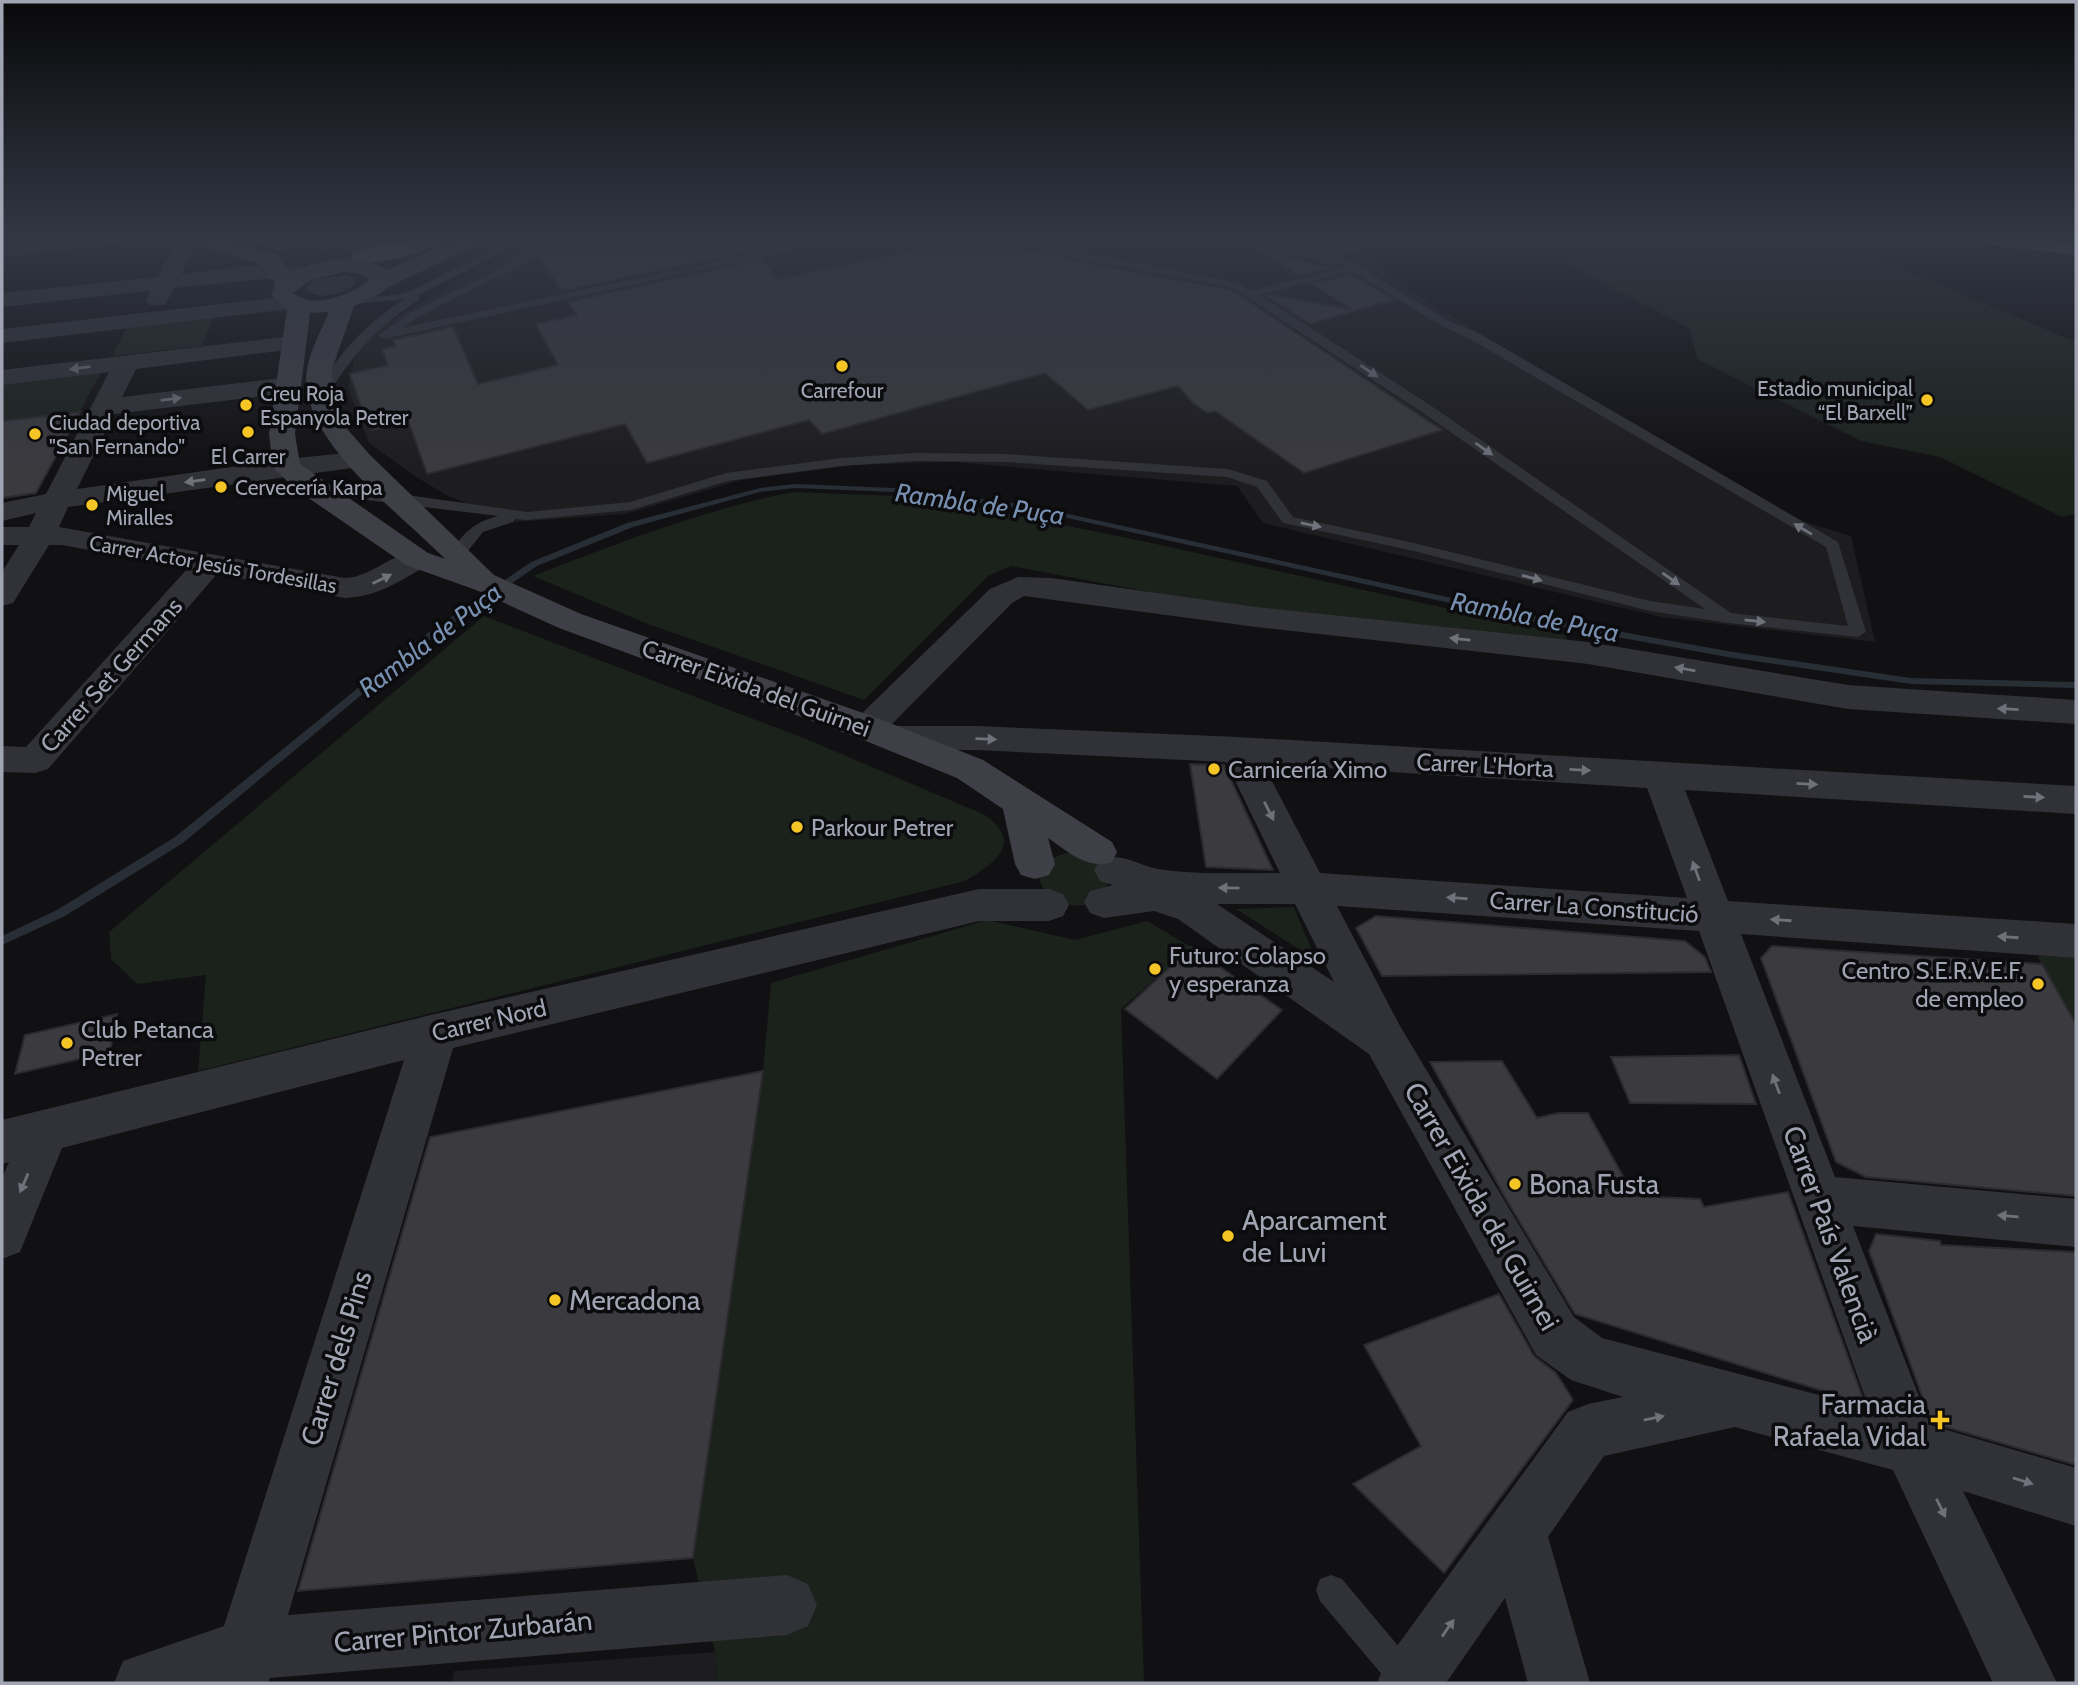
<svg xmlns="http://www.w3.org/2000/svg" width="2078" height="1685" font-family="Cabin,sans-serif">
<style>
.built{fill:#1d1c1f}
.green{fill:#1b221c}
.water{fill:#272e36}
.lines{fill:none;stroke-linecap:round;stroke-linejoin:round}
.stream{fill:#272e36;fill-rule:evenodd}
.building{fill:#3a3a3f;stroke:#2b2a2e;stroke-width:2}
.lane{fill:#313237;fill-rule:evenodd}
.street{fill:#313237;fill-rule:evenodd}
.secondary{fill:#3f4047;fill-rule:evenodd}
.highway{fill:#5d5f68;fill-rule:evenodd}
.oneway{fill:#6f717b}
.poi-dot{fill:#f5c425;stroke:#0c0b0d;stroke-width:2.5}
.labels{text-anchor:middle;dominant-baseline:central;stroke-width:7;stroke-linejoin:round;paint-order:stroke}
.far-poi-label{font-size:21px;fill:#a1a5b3;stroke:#0c0b0d;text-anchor:start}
.far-street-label{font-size:21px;fill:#a1a5b3;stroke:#0c0b0d}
.street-label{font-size:24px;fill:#a1a5b3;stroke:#0c0b0d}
.poi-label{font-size:24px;fill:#a1a5b3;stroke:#0c0b0d;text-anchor:start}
.water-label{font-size:26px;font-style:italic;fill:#778fb0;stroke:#0c0b0d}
.near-poi-label{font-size:28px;fill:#a1a5b3;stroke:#0c0b0d;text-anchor:start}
.near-street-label{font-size:28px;fill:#a1a5b3;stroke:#0c0b0d}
</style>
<rect width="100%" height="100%" fill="#111012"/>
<path class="built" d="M272,239H419L344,257Z
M545,239H1344L1377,258L1399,284L1474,330L1802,521L1851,536L1875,642L1661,617L1263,523L1237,486L952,462L854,465L741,480L626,514L514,522L448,496L416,477L369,443L348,388L354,359L373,334L399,315L500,258Z
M715,1652L716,1683H452L454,1671Z"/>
<path class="green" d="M1648,239H1782L1870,255L2076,342V514L2062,517L1940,457L1861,441L1697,359L1689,328L1563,262Z
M214,317L202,346L112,356L128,326Z
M102,370L36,494L2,498V381Z
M793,492L924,497L1147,542L1566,635L1567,646L1198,601L1011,566L988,576L864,700L648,624L533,576C619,543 702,510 793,492Z
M484,616L806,739L985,815C1024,843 995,863 965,881L198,1071L206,975L137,984L111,959L109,932Z
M1071,852L1094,857L1109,881C1088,943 990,870 1071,852Z
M1294,907L1316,960L1236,909Z
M987,920L1075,940L1147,921L1191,947L1121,1009L1144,1683H716L715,1652L693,1558L763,1071L771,983Z
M2037,955L2076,958V1024L2042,965Z"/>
<path class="water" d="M348,275L357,281C347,295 316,302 305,288L316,279Z"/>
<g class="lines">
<path class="stream" d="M795,484L894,488L1027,505L1539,617L1733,652L1911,678L2076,682V688L1911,684L1733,658L1539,623L1027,509L894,492L795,488L760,492L633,527L537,566L418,648L183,843L65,916L2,945V936L57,910L175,837L412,644L531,562L627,523L760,488Z"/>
</g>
<path class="building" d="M600,239H744L754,251L562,291L539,257L552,249Z
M1319,239H1366L1367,248L1344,254Z
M962,240L976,251L1016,243L1028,253L1048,249L1074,261L1232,290L1442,430L1304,473L1215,411L1207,413L1193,403L1178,386L1088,410L1045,373L822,434L809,420L647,463L625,424L427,474L408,420L373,430L365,419L350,374L388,365L382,349L395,346L393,340L453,327L478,384L558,365L536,324L577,315L568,302L762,259L779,279Z
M1257,246L1274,254L1331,268L1299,276L1254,247Z
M1350,274L1394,300L1310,324L1266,296L1272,295L1351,309L1312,284Z
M80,412L36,493L2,498V421Z
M1190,764L1224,765L1273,870L1206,867Z
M1376,916L1685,941L1705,957L1711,972L1382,976L1356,928Z
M1772,946L2042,964L2076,1024V1196L1866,1177L1836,1162L1761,958Z
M1191,947L1282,1010L1217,1079L1125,1009Z
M117,1014L110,1052L15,1074L25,1035Z
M1739,1055L1756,1104L1630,1103L1611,1057Z
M1502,1061L1537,1118L1558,1113H1588L1634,1196L1700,1199L1704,1207L1788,1192L1865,1404L1575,1314L1506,1199L1430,1062Z
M763,1071L693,1558L298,1591L430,1137Z
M1876,1234L1940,1241L1941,1245L2076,1252V1465L1932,1423L1869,1251Z
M1499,1294L1534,1356L1556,1373L1573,1400L1444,1573L1353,1484L1421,1446L1364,1345Z"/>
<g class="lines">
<path class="lane" d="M252,239H267L286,249L277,251Z
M300,239H322L355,246L384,239H404L355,252Z
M514,239H528L419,295V300C378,325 352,356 327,396H317L316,393C338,354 366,323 405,299L344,305L338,302L340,300L396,295L411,291Z
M547,239H561C513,277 452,293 402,328L822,239H843L384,339L378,335L413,311L491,274Z
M1034,239L1061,242L1077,252L1236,282L1252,291L1344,267L1335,261V265C1326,266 1322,261 1314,259C1290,252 1274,258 1252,239C1266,239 1272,246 1285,249C1301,253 1316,251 1331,259L1301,239H1314L1450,322L1478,333L1838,542L1866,632L1858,637L1728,623L1650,611L1414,551L1288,524L1283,523L1257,487L1227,477L1006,462L916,461L841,466L728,481L631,510L527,520L515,519L513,522L483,532L463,557L458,559L450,554C463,533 474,522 498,516L317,494L310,490L317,486L400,494L527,512L630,502L726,473L841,458L916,453L1006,454L1228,469L1267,481L1293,517L1414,543L1650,601L1705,609L1423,413L1233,288L1074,258ZM1352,271L1442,326L1470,339L1826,547L1848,626L1731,613L1433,407L1260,295Z
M1331,1575L1342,1579L1420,1672L1425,1683H1389L1320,1601L1316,1590L1320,1579Z"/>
<path class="street" d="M51,239H121L118,243L111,245L2,257V245Z
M177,239H198L181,274C223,270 271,259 313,269L316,274L313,279H263L174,288L165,305H149L146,300L150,291L2,307V293L158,277Z
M291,296L299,298L302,303L299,308L2,343V329Z
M293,336L302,338L305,343L302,348L136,369L122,397L289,377L298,380L302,385L298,390L289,393L114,414L77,489L287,459L356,452L366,454L370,460L366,466L68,507L59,527L345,578C375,577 398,545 428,553L432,559L428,565C398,582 379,596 345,598L217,574L48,769L35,773L2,772V746L26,747L188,568L62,545H49L13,603L2,606V572L19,545H2V527H29L36,513L2,521V503L46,494L109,372L2,385V370Z
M1018,577L1051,578L1256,607L1588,642L1848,685L2076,700V724L1848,709L1588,664L1256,627L1024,596L1012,603L890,726H976L1238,737L2076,786V814L1685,790L1728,901L2076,924V958L1741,934L1835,1177L2076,1199V1247L1853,1226L1930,1425L2076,1468V1526L1963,1491L2057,1683H1993L1893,1470L1735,1427L1604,1456L1548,1537L1590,1683H1528L1505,1598L1446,1683H1377L1386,1661L1568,1412L1588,1404L1623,1397L1571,1380L1536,1355L1369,1054L1178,919L1154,911L1104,918L1090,913L1084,902L1090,891L1113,885L1100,881L1094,870L1100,859C1124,852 1136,865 1158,869C1198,875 1240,873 1280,873L1226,762L976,750H893L880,747L875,738L868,740L856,737L850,728L856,719L990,589ZM1263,764L1647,788L1687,898L1320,873ZM1217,904H1295L1334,982ZM1337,906L1699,931L1869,1408L1602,1338L1574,1317L1400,1026Z
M979,889H1049L1063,894L1069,905L1063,916L1049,921H979L453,1048L288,1615L787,1575L808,1584L817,1605L808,1626L787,1635L270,1678L268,1683H114L123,1661L224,1626L404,1060L62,1148L20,1252L2,1259V1178L9,1162L2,1164V1120L435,1014Z"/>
<path class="secondary" d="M187,239H222L277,254L291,273C321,257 358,253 388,270L457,239H485L482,243L388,287L380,294L354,306L332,369L334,399L340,416L348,430L370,455L494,575L581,614L880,719L983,760L1112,842L1117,852L1112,862C1087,870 1069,852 1048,838L1055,864L1049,875L1035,879L1021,875L1015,864L1003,809L957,778L856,737L559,628L476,590L406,565L294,488L273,467L269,434L287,309L271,295L275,283L261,264L190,243ZM344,272L362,274L369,280C352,295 312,310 293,293L310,280ZM329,312C320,333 307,355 306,379C306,445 401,514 445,559L428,553L300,464L295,434L310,313Z"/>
<path class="highway" d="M415,239H447L444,243C418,252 382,267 354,261L351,256L354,251Z
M1981,239H2047L2076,243V255L1991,245L1984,243Z"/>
</g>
<defs><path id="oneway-solid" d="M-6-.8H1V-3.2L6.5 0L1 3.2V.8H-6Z" transform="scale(1.75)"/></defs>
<g class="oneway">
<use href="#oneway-solid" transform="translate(80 368) rotate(173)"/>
<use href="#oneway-solid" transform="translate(1369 371) rotate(34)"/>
<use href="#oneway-solid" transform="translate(171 399) rotate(-7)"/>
<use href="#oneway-solid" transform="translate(1484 449) rotate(35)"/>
<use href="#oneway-solid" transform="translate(195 481) rotate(172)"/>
<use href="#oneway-solid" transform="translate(1311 525) rotate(12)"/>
<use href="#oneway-solid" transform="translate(1803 529) rotate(-149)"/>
<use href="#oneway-solid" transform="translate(1532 578) rotate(15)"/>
<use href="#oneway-solid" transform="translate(382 579) rotate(-26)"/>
<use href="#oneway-solid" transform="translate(1671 579) rotate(35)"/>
<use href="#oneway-solid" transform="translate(1755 621) rotate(6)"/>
<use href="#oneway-solid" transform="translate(1460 639) rotate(-174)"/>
<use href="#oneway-solid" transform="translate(1685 669) rotate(-170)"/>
<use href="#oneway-solid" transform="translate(2008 709) rotate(-177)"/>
<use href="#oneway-solid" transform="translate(986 739) rotate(2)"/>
<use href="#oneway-solid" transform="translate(1580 770) rotate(3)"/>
<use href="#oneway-solid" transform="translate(1807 784) rotate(3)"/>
<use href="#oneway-solid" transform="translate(2034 797) rotate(3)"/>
<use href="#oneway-solid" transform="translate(1269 811) rotate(63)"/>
<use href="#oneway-solid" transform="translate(1696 871) rotate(-110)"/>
<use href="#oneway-solid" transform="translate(1229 888) rotate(-179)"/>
<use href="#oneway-solid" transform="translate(1457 898) rotate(-176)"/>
<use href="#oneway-solid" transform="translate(1781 920) rotate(-176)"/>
<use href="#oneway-solid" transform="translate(2008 937) rotate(-176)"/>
<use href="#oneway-solid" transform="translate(1776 1084) rotate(-110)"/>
<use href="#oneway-solid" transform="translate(24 1183) rotate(113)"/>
<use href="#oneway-solid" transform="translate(2008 1216) rotate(-175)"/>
<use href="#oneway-solid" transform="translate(1654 1418) rotate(-12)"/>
<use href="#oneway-solid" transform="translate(2023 1481) rotate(17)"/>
<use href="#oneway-solid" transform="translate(1941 1508) rotate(64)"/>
<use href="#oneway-solid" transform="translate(1448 1628) rotate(-55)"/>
</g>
<linearGradient id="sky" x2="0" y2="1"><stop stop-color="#09090a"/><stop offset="0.5" stop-color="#323744"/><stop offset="1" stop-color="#323744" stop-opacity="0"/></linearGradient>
<rect width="2078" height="475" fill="url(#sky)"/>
<g class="poi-dot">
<circle cx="842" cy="366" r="7"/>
<circle cx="1927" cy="400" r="7"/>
<circle cx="246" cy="405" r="7"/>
<circle cx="248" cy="432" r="7"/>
<circle cx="35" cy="434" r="7"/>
<circle cx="221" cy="487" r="7"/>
<circle cx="92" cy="505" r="7"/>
<circle cx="1214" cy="769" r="7"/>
<circle cx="797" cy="827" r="7"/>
<circle cx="1155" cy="969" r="7"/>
<circle cx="2038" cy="984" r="7"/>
<circle cx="67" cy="1043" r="7"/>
<circle cx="1515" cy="1184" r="7"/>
<circle cx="1228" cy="1236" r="7"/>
<circle cx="555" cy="1300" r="7"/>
<path d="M1936.5 1409.5h7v7h7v7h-7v7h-7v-7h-7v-7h7z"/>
</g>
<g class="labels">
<g class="far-poi-label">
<text x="1913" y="388" text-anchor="end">Estadio municipal<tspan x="1913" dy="24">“El Barxell”</tspan></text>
<text x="842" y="390" text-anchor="middle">Carrefour</text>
<text x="260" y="393">Creu Roja<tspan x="260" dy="24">Espanyola Petrer</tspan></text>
<text x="49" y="422">Ciudad deportiva<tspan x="49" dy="24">"San Fernando"</tspan></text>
<text x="248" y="456" text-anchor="middle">El Carrer</text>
<text x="235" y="487">Cervecería Karpa</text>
<text x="106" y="493">Miguel<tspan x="106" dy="24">Miralles</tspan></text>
</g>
<g class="far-street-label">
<text transform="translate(213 564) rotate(10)">Carrer Actor Jesús Tordesillas</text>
</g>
<g class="street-label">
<text transform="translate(111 675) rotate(-48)">Carrer Set Germans</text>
<text transform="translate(756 688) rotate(20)">Carrer Eixida del Guirnei</text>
<text transform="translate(1485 765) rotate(3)">Carrer L'Horta</text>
<text transform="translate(1594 907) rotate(4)">Carrer La Constitució</text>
<text transform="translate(489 1020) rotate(-13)">Carrer Nord</text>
</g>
<g class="poi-label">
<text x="1228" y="769">Carnicería Ximo</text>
<text x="811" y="827">Parkour Petrer</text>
<text x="1169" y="955">Futuro: Colapso<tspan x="1169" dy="28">y esperanza</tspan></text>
<text x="2024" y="970" text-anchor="end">Centro S.E.R.V.E.F.<tspan x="2024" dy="28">de empleo</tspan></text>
<text x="81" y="1029">Club Petanca<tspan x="81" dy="28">Petrer</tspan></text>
</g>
<g class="water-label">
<text transform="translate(980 504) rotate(8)">Rambla de Puça</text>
<text transform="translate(1535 617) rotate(11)">Rambla de Puça</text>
<text transform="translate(430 640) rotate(-37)">Rambla de Puça</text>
</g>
<g class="near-poi-label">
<text x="1529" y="1184">Bona Fusta</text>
<text x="1242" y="1220">Aparcament<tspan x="1242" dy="32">de Luvi</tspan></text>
<text x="569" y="1300">Mercadona</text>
<text x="1926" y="1404" text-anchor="end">Farmacia<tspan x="1926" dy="32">Rafaela Vidal</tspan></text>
</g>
<g class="near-street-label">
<text transform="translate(1482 1206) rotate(60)">Carrer Eixida del Guirnei</text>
<text transform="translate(1831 1234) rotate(70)">Carrer País Valencià</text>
<text transform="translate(336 1358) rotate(-73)">Carrer dels Pins</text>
<text transform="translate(463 1631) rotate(-5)">Carrer Pintor Zurbarán</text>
</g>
</g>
<rect width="2078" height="1685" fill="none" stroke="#a1a5b3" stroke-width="7"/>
</svg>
